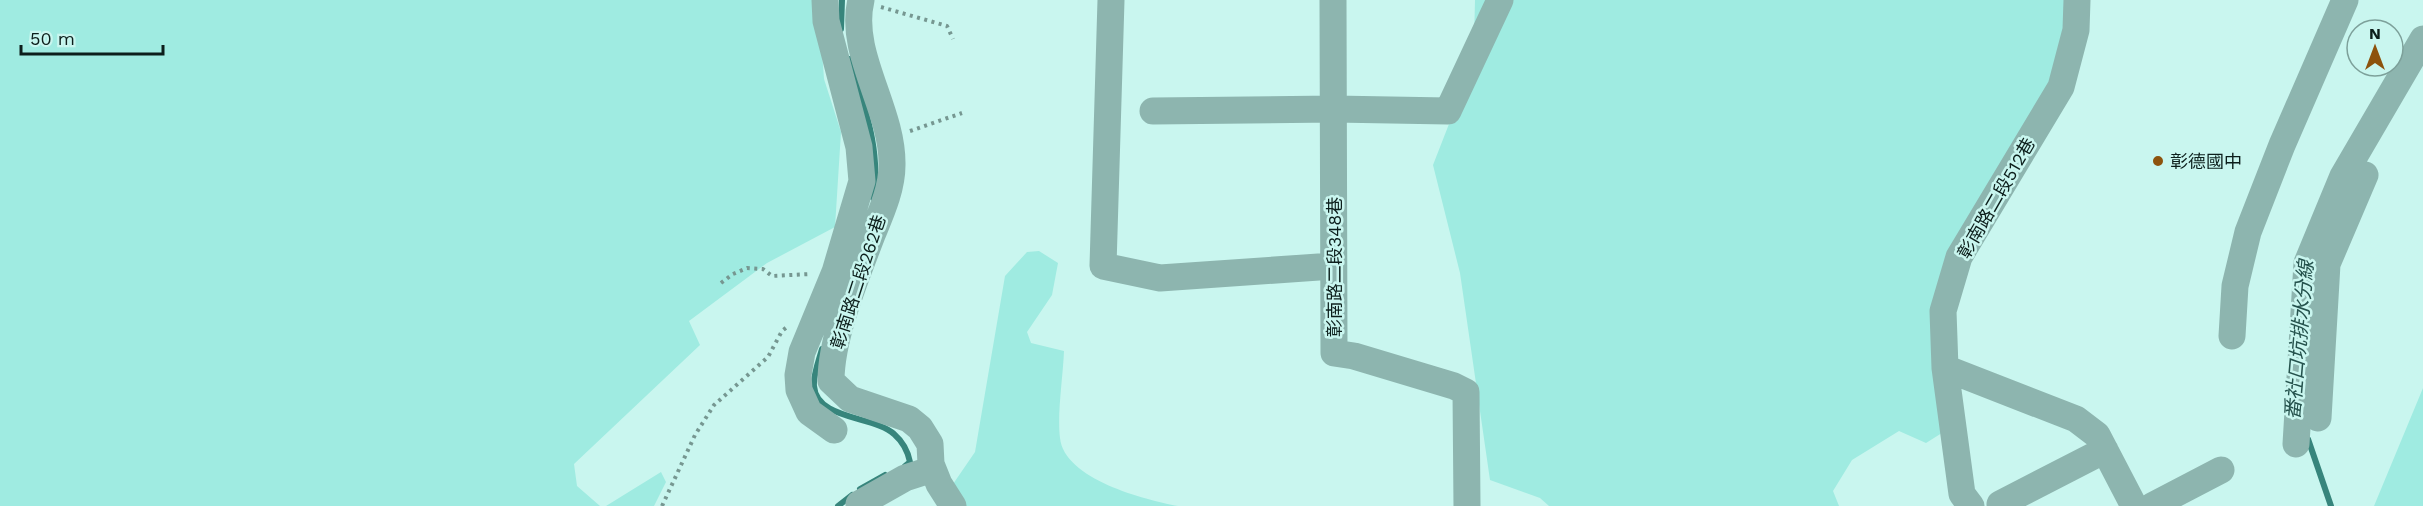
<svg xmlns="http://www.w3.org/2000/svg" width="2423" height="506" font-family="'Work Sans','Noto Sans TC',sans-serif">
<style>
.green{fill:#9febe1}
.lines{fill:none;stroke-linecap:round;stroke-linejoin:round}
.stream{stroke:#37857c;stroke-width:6}
.path{stroke:#769791;stroke-width:4;stroke-dasharray:3 4.5;stroke-linecap:butt}
.minor{stroke:#8db5af;stroke-width:27}
.poi-dot{fill:#8d530d;stroke:#c9f6ef;stroke-width:2}
.labels{text-anchor:middle;dominant-baseline:central;stroke-width:5;stroke-linejoin:round;paint-order:stroke}
.poi-label{font-size:18px;fill:#0c1e1b;stroke:#c9f6ef;text-anchor:start}
.street-label{font-size:18px;fill:#0c1e1b;stroke:#c9f6ef}
.water-label{font-size:20px;font-style:italic;fill:#25524d;stroke:#c9f6ef}
</style>
<rect width="100%" height="100%" fill="#c9f6ef"/>
<path class="green" d="M0,0H829L820,24L824,79L841,132L835,227L767,263L689,321L700,345L574,464L577,486L600,506H0Z
M1475,0H2072V32L1939,323L1953,426L1926,443L1899,431L1852,460L1833,491L1839,506H1549L1540,498L1490,480L1460,273L1433,165L1449,124L1473,86Z
M1039,251L1058,263L1052,295L1027,332L1031,343L1064,351C1063,377 1057,414 1060,438C1064,479 1145,500 1178,506H955L951,487L975,452L1005,276L1027,252Z
M2423,388V506H2374Z
M661,472L666,482L654,506H606Z"/>
<g class="lines">
<path class="stream" d="M841,29L842,0
M850,59C863,103 882,151 873,198
M822,349C819,360 813,375 814,386C816,420 875,416 894,434C902,441 908,452 910,462L905,466
M2308,439L2331,506
M860,489L885,475
M838,506L852,495"/>
<path class="path" d="M881,7L947,26L953,39
M910,131L962,113
M721,283L733,274L747,268L763,269L772,276L810,274
M662,506L695,435L714,405L768,357L782,331L787,327"/>
<path class="minor" d="M825,0L826,21L859,147L862,181L835,272L802,352L798,375L799,390L809,412L834,430
M861,0C848,54 893,109 892,165C892,189 881,213 872,235C856,277 831,337 831,381L850,399L909,419L920,428L930,444L931,464L939,484L953,506
M1111,0L1103,266L1160,278L1333,266
M1333,0L1334,353L1354,356L1454,386L1466,392L1467,506
M1153,111L1334,109L1448,111L1500,0
M2232,336L2235,286L2248,232L2282,145L2345,0
M1945,368L2076,419L2097,435L2134,506
M2318,418L2327,264L2365,175
M2296,444L2307,263L2343,176L2423,39
M859,504L905,478L933,469
M2000,504L2105,450
M1971,506L1962,494L1945,368L1943,311L1959,257L2061,87L2076,30L2077,0
M2152,506L2221,470"/>
</g>
<circle class="poi-dot" cx="2158" cy="161" r="6"/>
<g class="labels">
<g class="poi-label">
<text x="2170" y="161">彰德國中</text>
</g>
<g class="street-label">
<text transform="translate(1996 198) rotate(-60)">彰南路二段512巷</text>
<text transform="translate(1334 267) rotate(-90)">彰南路二段348巷</text>
<text transform="translate(858 282) rotate(-72)">彰南路二段262巷</text>
</g>
<g class="water-label">
<text transform="translate(2299 340) rotate(-85)">番社口坑排水分線</text>
</g>
</g>
<g transform="translate(2375 48)"><circle r="28" fill="#c9f6ef" stroke="#7da09a" stroke-width="1.5"/>
<path d="M0-4.5L10 22L0 15L-10 22Z" fill="#8d530d"/>
<text y="-9" font-size="16" font-weight="bold" text-anchor="middle" fill="#0c1e1b">N</text>
</g>
<path d="M21 45v9h142v-9" fill="none" stroke="#0c1e1b" stroke-width="3"/>
<text x="30" y="45" font-size="18" fill="#0c1e1b" stroke="#c9f6ef" stroke-width="4.5" paint-order="stroke">50 m</text>
</svg>
